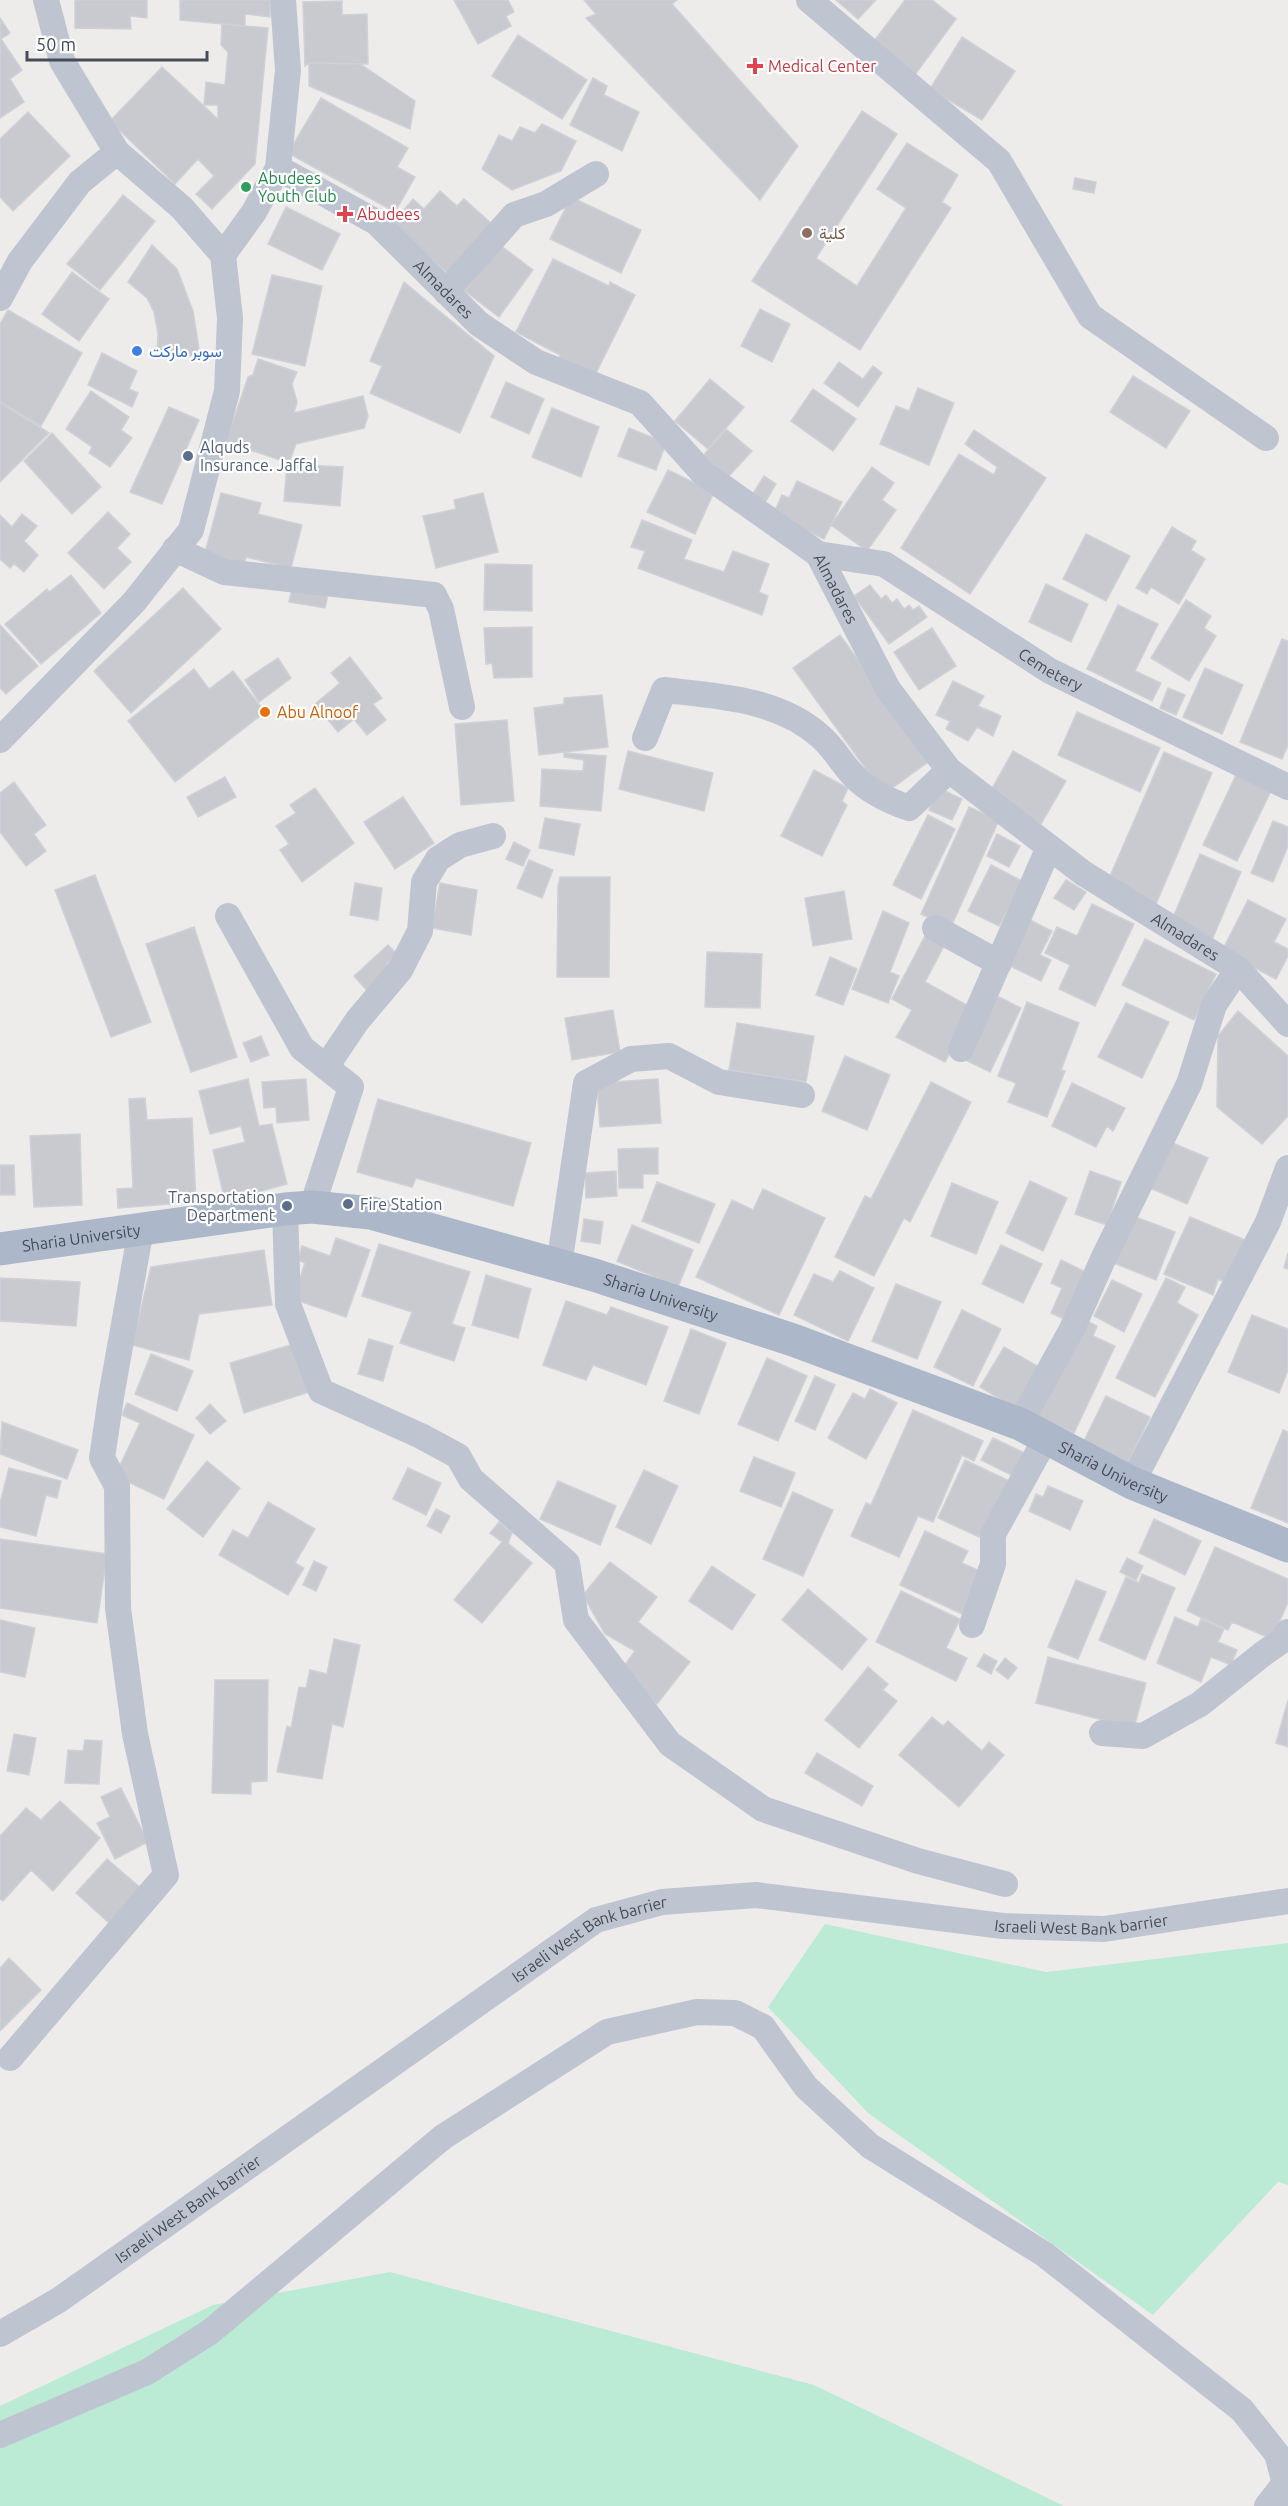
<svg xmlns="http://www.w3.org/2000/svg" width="1288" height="2506" font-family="Ubuntu,Vazirmatn,sans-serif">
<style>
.green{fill:#bbebd4}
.building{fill:#c9cad0;stroke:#cfd1d7;stroke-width:1.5}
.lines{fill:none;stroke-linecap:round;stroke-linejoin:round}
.minor{stroke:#bfc5d0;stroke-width:26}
.major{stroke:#acb7c9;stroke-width:33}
.health-dot{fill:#e0444e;stroke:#fff;stroke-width:2}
.leisure-dot{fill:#2e9e5b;stroke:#fff;stroke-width:2}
.education-dot{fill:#8d6e63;stroke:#fff;stroke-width:2}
.shop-dot{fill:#3f7fe0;stroke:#fff;stroke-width:2}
.service-dot{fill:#5c6f8a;stroke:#fff;stroke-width:2}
.food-dot{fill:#e8710a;stroke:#fff;stroke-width:2}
.labels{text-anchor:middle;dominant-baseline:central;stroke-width:4.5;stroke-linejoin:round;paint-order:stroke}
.health-label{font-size:16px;fill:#be3a42;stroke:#fff;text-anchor:start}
.leisure-label{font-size:16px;fill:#27864d;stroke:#fff;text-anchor:start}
.education-label{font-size:16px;fill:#785e54;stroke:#fff;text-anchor:start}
.street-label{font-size:16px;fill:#454c57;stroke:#fff}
.shop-label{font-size:16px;fill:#366cbe;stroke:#fff;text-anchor:start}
.service-label{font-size:16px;fill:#4e5e75;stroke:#fff;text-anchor:start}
.food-label{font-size:16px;fill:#c56008;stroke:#fff;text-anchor:start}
</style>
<rect width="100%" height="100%" fill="#eeeceb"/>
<path class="green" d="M825,1924L1046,1972L1288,1943V2185L1278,2182L1153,2315L868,2113L768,2007Z
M390,2272L814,2385L1064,2506H0V2406L213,2305Z"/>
<path class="building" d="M75,0H147V18L130,16L131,29L75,28Z
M180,0H270V17L245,14V26L180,20Z
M454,0H508L514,12L506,16L511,26L478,44Z
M584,0H677L672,4L798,146L760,200L586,18L596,14Z
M836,0H876L858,19Z
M905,0H932L956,19L914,76L871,45Z
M342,1V15L367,14L368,64L309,63L305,66L303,2Z
M0,18L10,33L1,39L22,70L10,79L24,102L0,118Z
M222,24L268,28L255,164L212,209L196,194L214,176L198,159L175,184L110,121L162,67L218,119V105H204L206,82L225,85L228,52L221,45Z
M518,35L587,80L562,119L492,76Z
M962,37L1015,71L982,120L930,89Z
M309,63L360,64L415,101L410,129L309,86Z
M593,78L607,86L604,95L639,112L622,151L570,125Z
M321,98L408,148L397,167L415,177L395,212L288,153Z
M862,111L897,134L816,258L857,286L906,208L877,189L907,143L958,175L942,202L951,208L860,350L752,281Z
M28,112L70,156L13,211L0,197V139Z
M542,124L576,141L561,171L512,190L482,169L499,135L512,141L520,127L535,133Z
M1075,178L1096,182L1094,193L1073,189Z
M440,191L457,206L464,199L491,223L449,274L391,225L413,199L424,209Z
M123,195L155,221L100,290L67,264Z
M571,197L641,230L621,273L550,239Z
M286,207L340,234L322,270L268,244Z
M152,245L177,269L193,311L200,355L157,357L158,334L154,312L147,298L128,282Z
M500,245L533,270L499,317L465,291Z
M553,259L609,286L610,282L635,295L594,377L558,359L560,355L516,332Z
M72,272L109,299L79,341L42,314Z
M272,275L322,286L305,366L252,354Z
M404,282L494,356L460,433L370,393L382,366L370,361Z
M760,309L790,324L772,362L741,346Z
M8,310L82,353L41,426L0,402V324Z
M102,353L137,371L129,389L138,393L132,407L88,385Z
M258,359L297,372L292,384L297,402L294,413L363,396L368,416L364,428L296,444L289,463L226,442L248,377L253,375Z
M839,362L863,379L873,366L882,373L858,407L824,383Z
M1133,376L1190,411L1166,448L1110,412Z
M710,379L744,407L708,449L675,421Z
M506,382L544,399L529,434L491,417Z
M918,388L954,403L929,465L880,444L896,406L909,411Z
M813,389L856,419L833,451L791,421Z
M91,391L129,417L121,430L132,438L110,467L89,453L92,447L66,429Z
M0,402L49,433L0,482Z
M169,407L199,420L162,504L130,492Z
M552,408L599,427L581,477L532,457Z
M629,428L666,443L656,470L618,456Z
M726,429L752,451L728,477L703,456Z
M974,430L1046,478L970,594L901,548L959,454L994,475L997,467L965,444Z
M52,433L101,487L72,514L24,461Z
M287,464L343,467L340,506L284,501Z
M872,467L894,483L882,500L896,510L867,551L831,525Z
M668,470L714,492L695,534L647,512Z
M764,476L776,484L765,503L752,495Z
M797,481L842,502L824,539L773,515L782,495L789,498Z
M221,493L261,503L258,514L302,525L291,568L246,557L242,570L203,560Z
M483,493L498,552L436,568L423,516L456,509L454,500Z
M108,512L130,534L117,548L131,562L104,589L68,553Z
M22,514L37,526L24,541L38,555L24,572L14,564L10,568L0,559V515L12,527Z
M642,520L692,540L684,559L724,572L733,551L769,564L759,592L768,596L762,615L638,568L645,551L631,547Z
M1172,527L1196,541L1191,550L1205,559L1179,604L1151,587L1147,594L1136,588Z
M1086,534L1130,556L1106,601L1063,579Z
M485,564L532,565V611L484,610Z
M71,575L101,613L41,664L5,624L47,589L49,592Z
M293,583L329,590L325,608L289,602Z
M1046,584L1088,604L1071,642L1029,622Z
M870,585L881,599L886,595L892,603L897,599L904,609L909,605L913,610L919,606L927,617L889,644L854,596Z
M183,588L221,629L131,713L94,671Z
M1186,600L1211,616L1204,628L1216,636L1189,681L1151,658Z
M1118,605L1158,624L1135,671L1161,683L1152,701L1087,669Z
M0,625L38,666L6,694L0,688Z
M532,627V677L494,678L492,663L486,664L484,628Z
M932,628L956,666L919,690L894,652Z
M840,635L931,760L884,794L793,668Z
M1282,639L1288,641V745L1282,759L1240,742Z
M350,657L382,698L373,704L386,720L367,735L354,719L338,732L315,704L340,683L331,673Z
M278,658L291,678L259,702L245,680Z
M1205,668L1243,685L1222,734L1183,717Z
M194,669L209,689L233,671L265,712L175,782L128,721Z
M953,681L984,696L978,706L1001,716L993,736L977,727L968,741L946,729L950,721L936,715Z
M1168,688L1185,695L1176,715L1160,708Z
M602,695L608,747L539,755L534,708L564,704V698Z
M1077,712L1160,748L1140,792L1058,755Z
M507,720L514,801L461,805L455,724Z
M628,751L713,773L704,811L619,789Z
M1013,751L1066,781L1041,824L989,794Z
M1164,752L1212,773L1156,904L1107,883Z
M564,753L606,756L601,811L540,806L542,769L583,771L584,760L564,757Z
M814,770L848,788L842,801L847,805L822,856L781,836Z
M1236,775L1271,791L1237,861L1203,845Z
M225,777L236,797L198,817L187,797Z
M14,782L46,825L34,834L46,851L26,866L0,832V793Z
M315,788L354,843L302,882L280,850L289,844L276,826L296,813L290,805Z
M939,788L962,799L952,820L929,810Z
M403,797L434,843L395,869L364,822Z
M969,807L999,820L951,927L921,914Z
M928,815L955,829L921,899L893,885Z
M545,818L580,824L574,855L539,848Z
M1273,821L1288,827V846L1273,882L1251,873Z
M997,834L1020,846L1009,867L987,856Z
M514,842L530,850L523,866L506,859Z
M1200,854L1241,872L1212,940L1171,922Z
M529,860L553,870L542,898L517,888Z
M991,865L1022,881L999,926L968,911Z
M95,875L151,1022L111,1037L55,890Z
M560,877H610L609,977H557L558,886Z
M1066,880L1086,892L1074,910L1054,898Z
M355,883L382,888L378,920L350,915Z
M440,883L477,890L471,935L432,928Z
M844,891L852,939L813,946L805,898Z
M1248,900L1286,919L1274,942L1288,949V956L1276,979L1222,951Z
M1092,904L1134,924L1095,1006L1059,989L1070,965L1045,953L1057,927L1077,936Z
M883,911L909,923L890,972L899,976L888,1003L852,989Z
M1028,919L1052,931L1040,955L1051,960L1041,981L1006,964Z
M194,927L237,1057L191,1072L146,944Z
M926,934L945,944L925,982L974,1009L945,1062L896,1037L912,1010L892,999Z
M1145,939L1216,974L1194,1020L1122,985Z
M388,945L397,954L387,964L394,972L370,994L354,976Z
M707,952L762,954L760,1008L705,1007Z
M830,957L857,969L843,1005L816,995Z
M995,995L1021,1008L990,1072L963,1059Z
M1027,1002L1079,1023L1061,1070L1065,1071L1047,1117L1008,1102L1016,1083L998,1076Z
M1126,1003L1169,1022L1142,1078L1098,1057Z
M613,1010L620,1052L572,1060L565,1018Z
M1238,1011L1288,1056V1116L1262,1144L1217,1107L1218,1036Z
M737,1023L814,1036L806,1082L729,1070Z
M261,1036L269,1055L251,1062L243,1043Z
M845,1056L890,1075L867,1130L822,1111Z
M248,1079L259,1126L272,1124L287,1184L251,1194L249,1189L224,1197L213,1150L245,1142L241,1126L210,1134L199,1091Z
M306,1079L309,1120L277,1123L276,1107L264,1108L262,1082Z
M658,1079L661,1123L600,1127L597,1083Z
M931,1082L971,1102L910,1222L904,1218L874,1276L835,1257L865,1196L871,1199Z
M1072,1083L1125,1108L1113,1131L1107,1126L1096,1147L1052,1126Z
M145,1098L147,1120L192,1118L196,1202L118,1208L117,1189L133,1188L129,1099Z
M378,1099L531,1143L513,1206L416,1178L412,1187L357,1172Z
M80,1134L82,1205L34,1207L30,1136Z
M1168,1141L1208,1158L1187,1204L1148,1187Z
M658,1148V1174H643V1188H619L618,1149Z
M0,1165H14L15,1195H0Z
M616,1171L617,1196L586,1198L585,1173Z
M1090,1171L1121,1182L1107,1225L1075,1214Z
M1030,1181L1067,1198L1043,1251L1006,1233Z
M657,1182L715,1204L699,1243L642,1221Z
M952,1183L998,1202L976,1254L931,1236Z
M763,1189L825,1218L779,1315L696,1277L732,1200L753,1210Z
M1133,1216L1175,1232L1156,1280L1114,1263Z
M1190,1217L1245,1240L1226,1283L1218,1279L1213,1295L1164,1274Z
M584,1219L603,1222L600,1244L581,1241Z
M632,1225L693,1250L678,1287L617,1261Z
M336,1238L370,1250L346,1317L293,1299L305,1263L298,1260L302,1246L330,1256Z
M379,1244L470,1272L452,1324L465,1328L454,1361L400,1343L412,1312L362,1296Z
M1001,1245L1042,1264L1023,1303L982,1284Z
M264,1250L272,1305L199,1314L189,1360L132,1345L151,1267Z
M1288,1253V1269L1284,1268Z
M1061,1260L1094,1276L1073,1323L1051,1313L1062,1288L1051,1283Z
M840,1271L874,1288L848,1341L794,1315L814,1274L833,1282Z
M486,1275L531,1289L518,1338L472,1325Z
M0,1278L80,1282L76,1326L0,1321Z
M1166,1278L1185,1287L1177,1303L1198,1315L1155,1397L1116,1378Z
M1112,1280L1142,1294L1124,1332L1094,1316Z
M896,1284L941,1302L917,1359L872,1341Z
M566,1301L607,1315L611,1307L668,1327L646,1385L593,1365L586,1380L543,1365Z
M962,1310L1001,1329L973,1386L934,1367Z
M1252,1315L1288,1329V1370L1279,1393L1228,1372Z
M1083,1319L1097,1326L1093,1336L1115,1346L1074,1433L1036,1416Z
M691,1329L726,1343L699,1414L664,1401Z
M369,1339L393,1346L383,1381L358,1374Z
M294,1344L309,1392L244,1413L230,1363Z
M1004,1347L1039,1367L1015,1408L980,1387Z
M151,1354L193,1371L177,1411L135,1394Z
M767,1358L807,1376L778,1441L738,1424Z
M815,1376L835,1385L815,1430L795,1421Z
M870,1389L897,1403L866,1459L828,1438L853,1393L865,1399Z
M1106,1396L1150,1417L1126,1467L1082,1445Z
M127,1403L194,1435L164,1499L115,1476L140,1423L122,1415Z
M210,1404L226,1421L210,1434L196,1418Z
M913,1410L983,1441L974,1461L962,1455L933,1522L918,1516L899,1557L851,1536L866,1503L871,1505Z
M2,1422L78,1450L67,1479L0,1454Z
M1283,1430L1288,1432V1523L1251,1508Z
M993,1438L1033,1457L1021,1480L981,1460Z
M754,1457L795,1473L781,1507L740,1491Z
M965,1460L1014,1483L998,1519L989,1515L979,1537L938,1518Z
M207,1461L240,1488L203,1537L167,1509Z
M9,1468L61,1481L57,1498L46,1495L36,1536L0,1527V1503Z
M408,1468L441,1483L426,1515L393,1499Z
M644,1470L678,1486L651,1544L616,1527Z
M558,1481L616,1506L600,1545L540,1519Z
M1048,1486L1083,1501L1070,1530L1029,1511L1036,1494L1043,1497Z
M793,1492L833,1510L803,1576L763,1559Z
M268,1502L315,1529L295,1563L304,1568L288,1595L219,1555L233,1530L248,1538Z
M436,1509L450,1516L441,1533L427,1526Z
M1154,1519L1201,1541L1185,1575L1139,1553Z
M499,1522L512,1533L508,1543L532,1563L482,1623L454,1600L502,1542L490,1533Z
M925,1531L968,1551L962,1563L982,1572L962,1614L900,1585Z
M0,1539L107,1554L97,1623L0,1608Z
M1215,1547L1288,1579V1602L1272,1639L1232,1622L1228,1630L1187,1611Z
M1127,1558L1143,1566L1136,1580L1120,1572Z
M314,1561L327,1567L316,1591L303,1585Z
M610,1562L657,1597L638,1622L690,1662L657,1704L618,1674L635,1651L605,1634L583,1595Z
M712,1566L755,1595L732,1630L689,1601Z
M1142,1574L1175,1588L1145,1660L1099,1640L1126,1577L1139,1583Z
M1076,1580L1106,1592L1078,1659L1048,1647Z
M808,1589L867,1639L842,1670L782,1620Z
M901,1591L960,1619L946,1648L967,1658L956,1681L876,1642Z
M1175,1617L1198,1627L1201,1619L1224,1629L1218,1642L1237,1650L1231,1665L1211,1657L1201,1682L1157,1663Z
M0,1620L35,1628L25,1677L0,1672Z
M334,1639L360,1645L343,1727L332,1724L322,1779L277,1772L287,1726L291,1728L299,1687L306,1688L310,1670L327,1674Z
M984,1654L997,1661L991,1674L977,1666Z
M1048,1657L1146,1683L1134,1728L1036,1703Z
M1005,1658L1017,1668L1008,1679L996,1670Z
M868,1667L888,1684L883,1690L897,1701L859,1748L825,1720Z
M215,1680H268L267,1781L251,1782V1794L212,1793Z
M1288,1700V1747L1276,1743Z
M932,1717L943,1726L948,1721L982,1751L989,1742L1004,1755L959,1807L899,1755Z
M14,1734L36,1738L29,1775L7,1771Z
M85,1740L102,1741L99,1784L65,1783L68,1750L83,1751Z
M817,1753L873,1786L862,1806L805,1773Z
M121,1788L148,1842L115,1859L97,1823L110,1817L101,1797Z
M60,1801L100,1838L53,1891L31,1870L3,1901L0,1899V1836L26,1808L41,1820Z
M107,1859L142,1889L110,1924L76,1893Z
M9,1958L41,1990L0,2031V1968Z"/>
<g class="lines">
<g class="minor">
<path d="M809,0L999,161L1090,316L1266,438"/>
<path id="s1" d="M278,168L376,222L479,324L536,362L640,403L703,473L818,554L884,564L1050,671L1288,787"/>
<path d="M223,255L254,212L278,168L288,70L283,0"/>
<path d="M446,292L514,215L546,204L596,174"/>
<path d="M0,298L20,261L80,182L117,152"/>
<path d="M175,549L224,572L434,595L441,609L462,707"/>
<path id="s2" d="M818,554L888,689L949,770L1083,873L1238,969L1288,1024"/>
<path d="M645,738L664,690C718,696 780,699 821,737C834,748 842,764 854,776C869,792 889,801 909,808L949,770"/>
<path d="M0,740L134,602L191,530L227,391L230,318L223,255L182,208L117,152L62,61L46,0"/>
<path d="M228,916L302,1048L351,1087L312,1207"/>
<path d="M935,928L999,963"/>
<path d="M961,1049L1049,847"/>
<path d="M326,1067L357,1021L400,970L420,931L424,882L438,859L460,845L493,836"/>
<path d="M285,1209L288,1304L321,1391L421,1436L458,1456L471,1479L567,1563L576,1620L670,1744L763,1809L918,1861L1005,1884"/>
<path d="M559,1265L586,1083L631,1059L669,1056L719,1082L802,1095"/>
<path d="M1020,1424L1072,1329L1104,1257L1189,1084L1214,1005L1238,969"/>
<path d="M1132,1483L1268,1222L1288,1168"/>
<path d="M972,1625L993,1564V1534L1046,1438"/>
<path d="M1102,1733L1143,1736L1200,1704L1264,1653L1283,1640L1288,1632"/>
<path d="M10,2058L166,1875L135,1734L118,1608L117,1486L102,1458L111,1397L141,1229"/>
<path id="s3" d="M0,2334L59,2300L596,1920L662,1902L756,1895L1003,1926L1104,1929L1288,1901"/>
<path d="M0,2435L147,2372L210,2332L443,2137L607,2032L697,2012L735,2013L763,2027L806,2087L870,2146L1044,2254L1242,2410L1277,2454L1288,2495"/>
<path d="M1267,2506L1285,2483"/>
</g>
<path class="major" id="s4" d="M0,1249L285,1209L312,1207L371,1213L594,1275L793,1340L1020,1424L1132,1483L1288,1546"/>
</g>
<g class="health-dot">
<path d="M752 57h6v6h6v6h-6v6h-6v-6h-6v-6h6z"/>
<path d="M342 205h6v6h6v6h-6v6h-6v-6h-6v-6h6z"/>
</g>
<circle class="leisure-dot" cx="246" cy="187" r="6"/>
<circle class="education-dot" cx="807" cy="233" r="6"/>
<circle class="shop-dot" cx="137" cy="351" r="6"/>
<g class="service-dot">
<circle cx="188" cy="456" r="6"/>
<circle cx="348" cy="1204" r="6"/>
<circle cx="287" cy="1206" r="6"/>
</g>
<circle class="food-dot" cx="265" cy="712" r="6"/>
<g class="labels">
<g class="health-label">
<text x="768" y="66">Medical Center</text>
<text x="357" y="214">Abudees</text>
</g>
<g class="leisure-label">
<text x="258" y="178">Abudees<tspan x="258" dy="18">Youth Club</tspan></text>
</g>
<g class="education-label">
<text x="819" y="233">كلية</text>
</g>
<g class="street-label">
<text stroke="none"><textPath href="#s1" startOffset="207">Almadares</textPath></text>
<text stroke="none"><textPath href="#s2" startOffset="39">Almadares</textPath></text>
<text stroke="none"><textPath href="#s1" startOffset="936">Cemetery</textPath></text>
<text stroke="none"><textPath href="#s2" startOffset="543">Almadares</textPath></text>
<text stroke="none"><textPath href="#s4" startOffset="82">Sharia University</textPath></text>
<text stroke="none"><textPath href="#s4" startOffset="676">Sharia University</textPath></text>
<text stroke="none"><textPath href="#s4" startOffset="1162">Sharia University</textPath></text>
<text stroke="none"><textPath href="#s3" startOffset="1216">Israeli West Bank barrier</textPath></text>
<text stroke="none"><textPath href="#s3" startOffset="712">Israeli West Bank barrier</textPath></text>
<text stroke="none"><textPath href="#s3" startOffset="226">Israeli West Bank barrier</textPath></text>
</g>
<g class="shop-label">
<text x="149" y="351">سوبر ماركت</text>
</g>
<g class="service-label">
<text x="200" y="447">Alquds<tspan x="200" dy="18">Insurance. Jaffal</tspan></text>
<text x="275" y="1197" text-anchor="end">Transportation<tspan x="275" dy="18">Department</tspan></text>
<text x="360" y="1204">Fire Station</text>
</g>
<g class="food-label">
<text x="277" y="712">Abu Alnoof</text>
</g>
</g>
<path d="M27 51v9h180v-9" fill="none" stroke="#454c57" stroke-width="3"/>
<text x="36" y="51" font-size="18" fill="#454c57" stroke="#ffffff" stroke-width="4.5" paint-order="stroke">50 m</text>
</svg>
